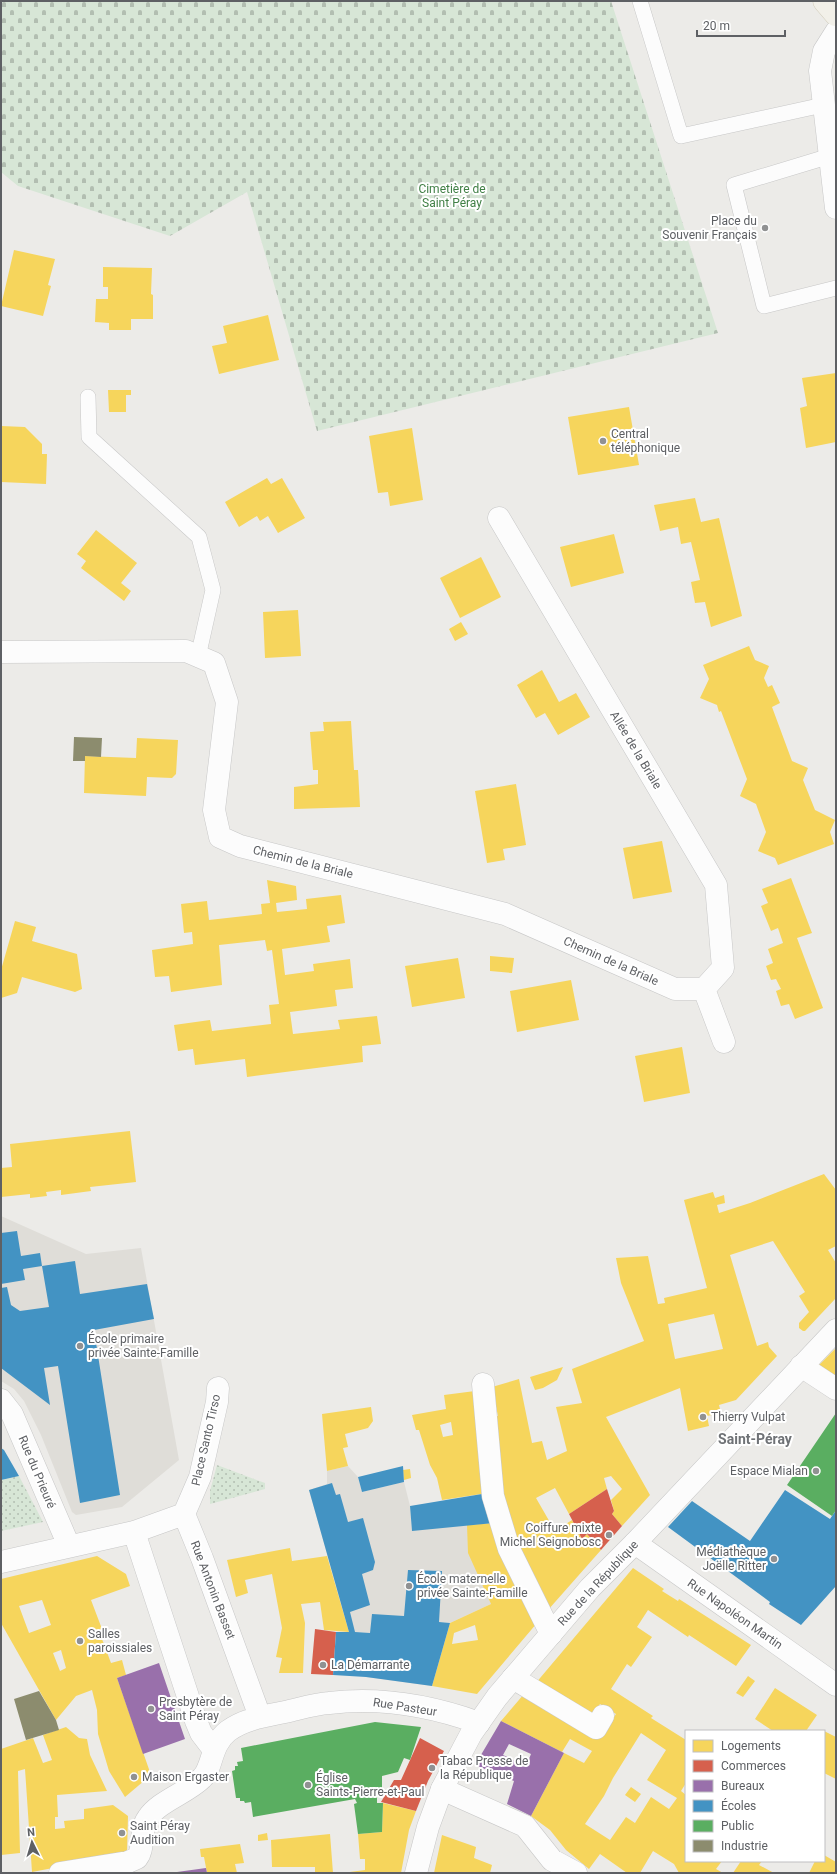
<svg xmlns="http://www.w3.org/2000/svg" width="837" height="1874" font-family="Roboto,sans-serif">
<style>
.education{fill:#dfddd8}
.grass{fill:url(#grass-dots)}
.cemetery{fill:url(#cemetery-stones)}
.homes{fill:#f6d55c;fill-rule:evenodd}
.shops{fill:#d6604d}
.offices{fill:#9970ab;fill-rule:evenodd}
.schools{fill:#4393c3}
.public{fill:#5aae61}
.industry{fill:#8c8c6e}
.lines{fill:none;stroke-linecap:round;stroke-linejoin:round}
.service-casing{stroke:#c7c7c7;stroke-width:16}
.minor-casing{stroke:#c7c7c7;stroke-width:23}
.tertiary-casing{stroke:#c7c7c7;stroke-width:23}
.primary-casing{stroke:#d0cbb9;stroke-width:23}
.service{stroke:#fcfcfc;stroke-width:15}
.minor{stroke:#fcfcfc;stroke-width:22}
.tertiary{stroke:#fcfcfc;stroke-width:22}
.primary{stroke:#f2f0e9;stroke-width:22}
.poi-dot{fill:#909192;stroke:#fff;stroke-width:1.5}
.labels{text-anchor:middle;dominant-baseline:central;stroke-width:4;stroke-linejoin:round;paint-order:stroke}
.park-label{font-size:12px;fill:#418046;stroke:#fff}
.poi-label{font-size:12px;fill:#5e6064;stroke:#fff;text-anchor:start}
.street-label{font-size:12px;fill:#5e6064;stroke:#fff}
.quarter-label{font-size:14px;font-weight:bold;fill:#6f7276;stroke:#fff}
</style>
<defs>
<pattern id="grass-dots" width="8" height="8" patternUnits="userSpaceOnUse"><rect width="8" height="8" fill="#d7e6d6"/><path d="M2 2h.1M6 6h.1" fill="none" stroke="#b2beb1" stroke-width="1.8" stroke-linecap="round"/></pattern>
<pattern id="cemetery-stones" width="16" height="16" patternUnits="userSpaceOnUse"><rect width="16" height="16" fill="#d7e6d6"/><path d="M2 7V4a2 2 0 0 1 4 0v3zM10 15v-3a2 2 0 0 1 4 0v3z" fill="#b2beb1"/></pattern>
</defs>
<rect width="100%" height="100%" fill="#ecebe8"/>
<path class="education" d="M1,1216L86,1254L141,1248L179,1460L122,1507L76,1515L72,1512L41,1435L24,1401L14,1389L1,1381Z
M348,1466L358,1477L362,1492L404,1482L410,1506L412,1530L467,1525L491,1604L450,1623L439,1622L432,1686L366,1677L370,1633L349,1632L309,1490L327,1484V1471Z"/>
<path class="grass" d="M217,1465L265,1483V1489L210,1504V1491Z
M19,1476L43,1522L1,1531V1480Z"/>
<path class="cemetery" d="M1,1H611L718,333L317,431L247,192L170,236L18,186L1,172Z"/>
<path class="homes" d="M14,250L55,259L48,285L51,286L43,316L1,306Z
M103,267L152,268L151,294L153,295V319H131V330H109V323L95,322L96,299H108V287H103Z
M268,315L279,360L219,374L212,346L227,343L223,326Z
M836,373V442L806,448L800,408L807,406L802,378Z
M108,390H131V395H126V412H109Z
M629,407L639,465L578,475L568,417Z
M1,426L25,427L42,444V454H47L46,484L1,482Z
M412,428L423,500L390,506L388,492L378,493L369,436Z
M267,478L271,484L282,478L305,518L278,533L268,516L260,521L257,516L239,527L225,502Z
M695,498L701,522L719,518L742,616L711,627L705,602L695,603L691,582L700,580L691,542L681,544L678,527L660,531L654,505Z
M96,530L137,563L121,583L131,591L124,601L81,568L86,561L77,554Z
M614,534L624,573L571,587L560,547Z
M481,557L501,597L460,618L440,578Z
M298,610L301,656L265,658L263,612Z
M461,622L468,634L455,641L449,629Z
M749,646L755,660L769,666L764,678L768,687L772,685L780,703L772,707L792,761L808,768L803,780L815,810L835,820L830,832L834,844L778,865L775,858L758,851L766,832L756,804L740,796L747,779L721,711L719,712L717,705L700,698L709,679L703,665Z
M542,670L559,702L576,693L590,717L558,735L545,713L536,718L517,685Z
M351,721L354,770H358L360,807L294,809V787L318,784V770H313L310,732L324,731L323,722Z
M137,738L178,740L176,774L172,778L147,777L146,796L84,793L85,756L136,758Z
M516,784L526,845L503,849L505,860L487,863L475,791Z
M662,841L672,892L633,899L623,848Z
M791,878L812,933L797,938L823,1008L795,1019L789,1004L781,1006L776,991L781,989L776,979L771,980L766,966L773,963L768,949L783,943L778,928L771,931L761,906L768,903L762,889Z
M267,880L296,886L297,900L276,903L277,912L307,909L306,899L341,895L345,923L327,926L330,942L282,949L285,975L314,971L313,964L350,959L353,988L335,990L337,1006L290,1012L293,1034L340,1029L338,1020L377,1016L381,1044L362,1046L363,1062L247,1077L245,1059L195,1065L193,1049L178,1051L174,1025L210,1020L212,1031L271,1024L269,1005L279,1004L272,950L267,951L265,940L219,945L222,985L171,992L169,976L155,977L152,950L193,944L192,932L184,933L181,904L207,901L209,920L262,914L261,904L270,903Z
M15,921L36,927L32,941L77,954L82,989L75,992L22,977L17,993L1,998V970Z
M490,956L514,958L512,973L490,971Z
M458,958L465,998L412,1007L405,966Z
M571,980L579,1020L517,1032L510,991Z
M682,1047L690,1093L644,1102L635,1056Z
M130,1131L136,1182L90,1187L91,1191L61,1195V1190L46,1192L47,1196L30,1198V1194L1,1197V1168L12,1167L10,1144Z
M824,1174L836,1190V1246L828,1250L836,1263V1298L805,1331H803L799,1328V1323L809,1312L799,1296L805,1292L773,1241L730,1255L757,1346L768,1342L769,1347L777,1356L736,1400L719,1405L721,1413L707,1416L709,1426L688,1431L680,1388L606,1417L650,1495L622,1526L612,1514L614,1511L611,1500L622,1489L611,1476L604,1478L607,1489L569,1514L555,1488L536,1498L555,1531L572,1520L582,1539L587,1534L601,1550L548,1610L516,1546L501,1496L491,1416H498L492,1387L519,1379L532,1443L542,1441L547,1460L567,1451L556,1407L582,1403L572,1369L644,1341L621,1283L616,1258L648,1256L658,1304L665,1303L664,1298L707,1288L684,1200L713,1192L715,1198L724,1195L725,1203L717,1205L719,1213L750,1203ZM714,1314L723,1349L675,1359L668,1324Z
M836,1348V1376L819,1365Z
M563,1367L557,1380L543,1388L535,1390L530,1377Z
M475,1391L488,1493L442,1500L437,1478L430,1465L419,1430H416L412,1415L446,1409L444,1395ZM451,1422L453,1435L443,1437L440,1425Z
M371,1407L373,1421L368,1428L345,1434L348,1447L338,1449L343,1448L348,1466L327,1471L322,1414Z
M410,1469L411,1478L404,1480L403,1470Z
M494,1523L537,1623L477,1694L432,1686L450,1623L491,1604L468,1553L467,1525ZM475,1625L478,1640L452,1644L454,1633Z
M290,1548L292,1561L327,1556L349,1632L324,1630L320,1602L301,1604L305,1623L303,1673H279L282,1658L276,1657L282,1628L272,1574L245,1580L248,1593L236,1597L227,1560Z
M97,1556L126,1574L130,1586L91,1600L102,1629L99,1631L111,1663L122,1660L126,1675L117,1678L151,1775L125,1797L109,1771L98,1734L97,1710L92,1690L76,1696L56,1720L1,1623V1579ZM42,1600L51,1625L29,1633L19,1606ZM61,1650L66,1668L60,1671L53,1653Z
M633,1568L664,1589L662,1591L678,1601L679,1599L751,1645L736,1666L689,1635L688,1637L648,1610L637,1627L652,1637L631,1667L627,1664L611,1689L653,1716L651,1718L686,1740V1783L681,1791L686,1795V1861H722L716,1869L723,1873H679L674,1864L653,1851L640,1873H627L600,1854L589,1869L566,1850L550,1830L531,1816L564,1753L584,1763L592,1751L570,1739L562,1752L501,1721L524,1694L600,1738L616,1714L600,1704L592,1717L535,1684ZM641,1733L666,1750L647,1780L677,1798L669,1809L651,1797L635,1823L626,1817L610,1840L585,1824L604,1796L613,1778Z
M748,1676L755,1681L743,1697L736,1693Z
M775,1688L817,1715L806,1731H773L755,1719Z
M66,1727L79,1738L87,1739L90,1755L107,1791L57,1795L58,1817H55V1829L65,1828L64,1821L84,1819V1809L113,1805L128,1816L127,1854L32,1872L25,1769L18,1771L20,1853L1,1855V1749L33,1738L43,1763L52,1760L43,1735Z
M824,1731L836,1737V1779L824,1773Z
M631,1787L641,1794L635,1802L625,1795Z
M383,1803L416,1811L409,1830L401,1873H342L365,1870V1859H360L358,1834L382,1832Z
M267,1833L268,1840L258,1841V1835Z
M330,1834L333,1873H315V1867H272L271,1840Z
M442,1835L476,1847L474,1858L492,1865L490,1873H434Z
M240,1844L244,1863L235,1864L237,1873H207L204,1857H201L200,1849Z
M824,1855L836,1862V1873H809L815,1861H824Z
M741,1861H762L759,1865L774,1873H733Z"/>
<path class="shops" d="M607,1489L614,1511L612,1514L622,1526L601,1550L587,1534L582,1539L569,1514Z
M315,1629L336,1632L333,1675L311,1674Z
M420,1738L444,1751L428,1781L416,1811L381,1802L394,1780H401Z"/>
<path class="offices" d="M159,1663L185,1739L143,1754L117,1678Z
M501,1721L564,1753L531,1816L507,1804L514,1781L475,1765ZM509,1744L531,1754L526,1766L503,1755Z
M206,1868L207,1873H177V1872Z"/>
<path class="schools" d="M17,1231L21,1256L40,1253L42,1266L23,1269L25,1280L1,1284V1233Z
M75,1261L80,1294L147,1284L154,1319L94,1330L120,1495L80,1503L58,1366L44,1368L50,1405L1,1368V1288L7,1287L11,1305L20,1311L49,1307L42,1266Z
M1,1448L4,1450L19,1476L1,1480Z
M403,1466L404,1482L362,1492L358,1477Z
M332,1483L336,1495L340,1494L348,1522L363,1518L375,1562L373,1570L362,1574L370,1605L350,1612L355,1632L370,1633L372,1614L404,1616L408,1570L442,1571L439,1622L450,1623L432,1686L366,1677L333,1675L336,1632H349L309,1490Z
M785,1490L830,1519L836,1510V1586L801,1625L769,1604L770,1602L668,1527L692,1501L750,1541Z
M488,1493L494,1523L412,1531L410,1506Z"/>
<path class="public" d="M836,1413V1510L832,1516L787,1485Z
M375,1722L421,1727L410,1760L404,1758L398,1772L382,1776V1793L377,1795V1803H383L382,1832L358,1834L354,1804L357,1803L355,1799L253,1817L251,1802L245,1803L244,1801H240V1798H236L232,1771L235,1770V1766H238L237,1762L243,1761L241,1748Z"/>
<path class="industry" d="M74,737L102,738L101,757L85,756V761H73Z
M39,1691L56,1720L59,1730L26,1740L14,1699Z"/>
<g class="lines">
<defs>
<path id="service" d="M640,1L681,136L823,105
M830,156L734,185L764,306L836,288
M88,397L89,437L199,537L213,590L198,657"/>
<path id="minor" d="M499,518L716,885L723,968L704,989
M1,652L186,651L214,663L227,702L214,810L220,837L240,846L505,914L675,989H704L724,1042
M801,1366L836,1389
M483,1384L493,1496L509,1549L551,1634
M1,1400L12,1414L69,1546
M184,1514L202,1558L260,1717
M184,1514L200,1477L217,1402L218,1388
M134,1532L196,1721L201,1733L214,1750
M635,1543L836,1685
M1,1562L134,1532L184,1514
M513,1678L596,1728L603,1716
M442,1789L525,1826L552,1860L576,1873
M60,1873L128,1862L137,1858C145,1848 139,1830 148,1818C159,1801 187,1793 202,1778C213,1768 210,1745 228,1731C244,1719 265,1716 285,1712C299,1709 314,1704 329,1703C379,1697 432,1706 479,1723"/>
<path id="tertiary" d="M836,32L824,51L820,71L836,208
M416,1873L428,1827L442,1789L471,1734L497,1697L590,1588L635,1543L836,1330"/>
<path id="primary" d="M824,1L836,15"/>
</defs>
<use href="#service" class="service-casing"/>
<use href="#minor" class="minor-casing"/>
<use href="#tertiary" class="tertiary-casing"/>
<use href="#primary" class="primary-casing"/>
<use href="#service" class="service"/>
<use href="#minor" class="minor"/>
<use href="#tertiary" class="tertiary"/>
<use href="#primary" class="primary"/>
</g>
<g class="poi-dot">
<circle cx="765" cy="228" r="4"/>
<circle cx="603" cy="441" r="4"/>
<circle cx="80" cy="1346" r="4"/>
<circle cx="703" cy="1417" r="4"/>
<circle cx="816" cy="1471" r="4"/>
<circle cx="609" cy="1535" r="4"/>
<circle cx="774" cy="1559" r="4"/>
<circle cx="409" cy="1586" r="4"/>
<circle cx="80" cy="1641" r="4"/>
<circle cx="323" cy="1665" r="4"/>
<circle cx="151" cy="1709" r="4"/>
<circle cx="432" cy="1768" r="4"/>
<circle cx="134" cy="1777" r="4"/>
<circle cx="308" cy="1785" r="4"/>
<circle cx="122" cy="1833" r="4"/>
</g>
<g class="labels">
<g class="park-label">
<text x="452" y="189">Cimetière de<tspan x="452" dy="14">Saint Péray</tspan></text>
</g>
<g class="poi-label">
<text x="757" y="221" text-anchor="end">Place du<tspan x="757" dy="14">Souvenir Français</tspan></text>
<text x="611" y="434">Central<tspan x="611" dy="14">téléphonique</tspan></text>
<text x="88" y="1339">École primaire<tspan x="88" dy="14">privée Sainte-Famille</tspan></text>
<text x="711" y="1417">Thierry Vulpat</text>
<text x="808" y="1471" text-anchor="end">Espace Mialan</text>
<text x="601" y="1528" text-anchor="end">Coiffure mixte<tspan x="601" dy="14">Michel Seignobosc</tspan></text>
<text x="766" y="1552" text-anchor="end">Médiathèque<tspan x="766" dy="14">Joëlle Ritter</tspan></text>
<text x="417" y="1579">École maternelle<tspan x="417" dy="14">privée Sainte-Famille</tspan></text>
<text x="88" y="1634">Salles<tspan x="88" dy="14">paroissiales</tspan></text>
<text x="331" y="1665">La Démarrante</text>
<text x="159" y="1702">Presbytère de<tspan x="159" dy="14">Saint Péray</tspan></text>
<text x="440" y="1761">Tabac Presse de<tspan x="440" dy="14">la République</tspan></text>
<text x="142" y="1777">Maison Ergaster</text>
<text x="316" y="1778">Église<tspan x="316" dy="14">Saints-Pierre-et-Paul</tspan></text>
<text x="130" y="1826">Saint Péray<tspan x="130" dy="14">Audition</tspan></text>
</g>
<g class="street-label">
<text transform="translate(636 750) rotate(59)">Allée de la Briale</text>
<text transform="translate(303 862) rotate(14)">Chemin de la Briale</text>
<text transform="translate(611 961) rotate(24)">Chemin de la Briale</text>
<text transform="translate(206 1440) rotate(-77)">Place Santo Tirso</text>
<text transform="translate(37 1472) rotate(67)">Rue du Prieuré</text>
<text transform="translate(598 1583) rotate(-47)">Rue de la République</text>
<text transform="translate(213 1590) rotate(69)">Rue Antonin Basset</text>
<text transform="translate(735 1614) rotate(35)">Rue Napoléon Martin</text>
<text transform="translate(405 1707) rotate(9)">Rue Pasteur</text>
</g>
<g class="quarter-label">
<text x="755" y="1439">Saint-Péray</text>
</g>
</g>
<rect width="837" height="1874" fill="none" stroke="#5e6064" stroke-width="4"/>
<rect x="685" y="1730" width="140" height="132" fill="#ffffff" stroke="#bfbfc1"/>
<rect x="693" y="1740" width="20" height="12" fill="#f6d55c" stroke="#bfbfc1"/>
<text x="721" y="1750" font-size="12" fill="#5e6064">Logements</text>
<rect x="693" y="1760" width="20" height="12" fill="#d6604d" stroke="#bfbfc1"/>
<text x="721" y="1770" font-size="12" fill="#5e6064">Commerces</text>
<rect x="693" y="1780" width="20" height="12" fill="#9970ab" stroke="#bfbfc1"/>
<text x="721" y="1790" font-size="12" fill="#5e6064">Bureaux</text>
<rect x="693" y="1800" width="20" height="12" fill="#4393c3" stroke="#bfbfc1"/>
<text x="721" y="1810" font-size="12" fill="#5e6064">Écoles</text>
<rect x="693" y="1820" width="20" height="12" fill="#5aae61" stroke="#bfbfc1"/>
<text x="721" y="1830" font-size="12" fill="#5e6064">Public</text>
<rect x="693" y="1840" width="20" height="12" fill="#8c8c6e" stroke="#bfbfc1"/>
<text x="721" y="1850" font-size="12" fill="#5e6064">Industrie</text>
<g transform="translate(32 1842) rotate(355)" stroke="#ffffff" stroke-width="3" paint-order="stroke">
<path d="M0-3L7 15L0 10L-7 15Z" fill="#5e6064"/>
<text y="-6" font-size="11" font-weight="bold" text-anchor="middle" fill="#5e6064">N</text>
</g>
<path d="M697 30v6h88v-6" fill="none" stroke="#5e6064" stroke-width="2"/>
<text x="703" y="30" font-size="12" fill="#5e6064" stroke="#ffffff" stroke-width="3" paint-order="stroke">20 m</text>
</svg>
